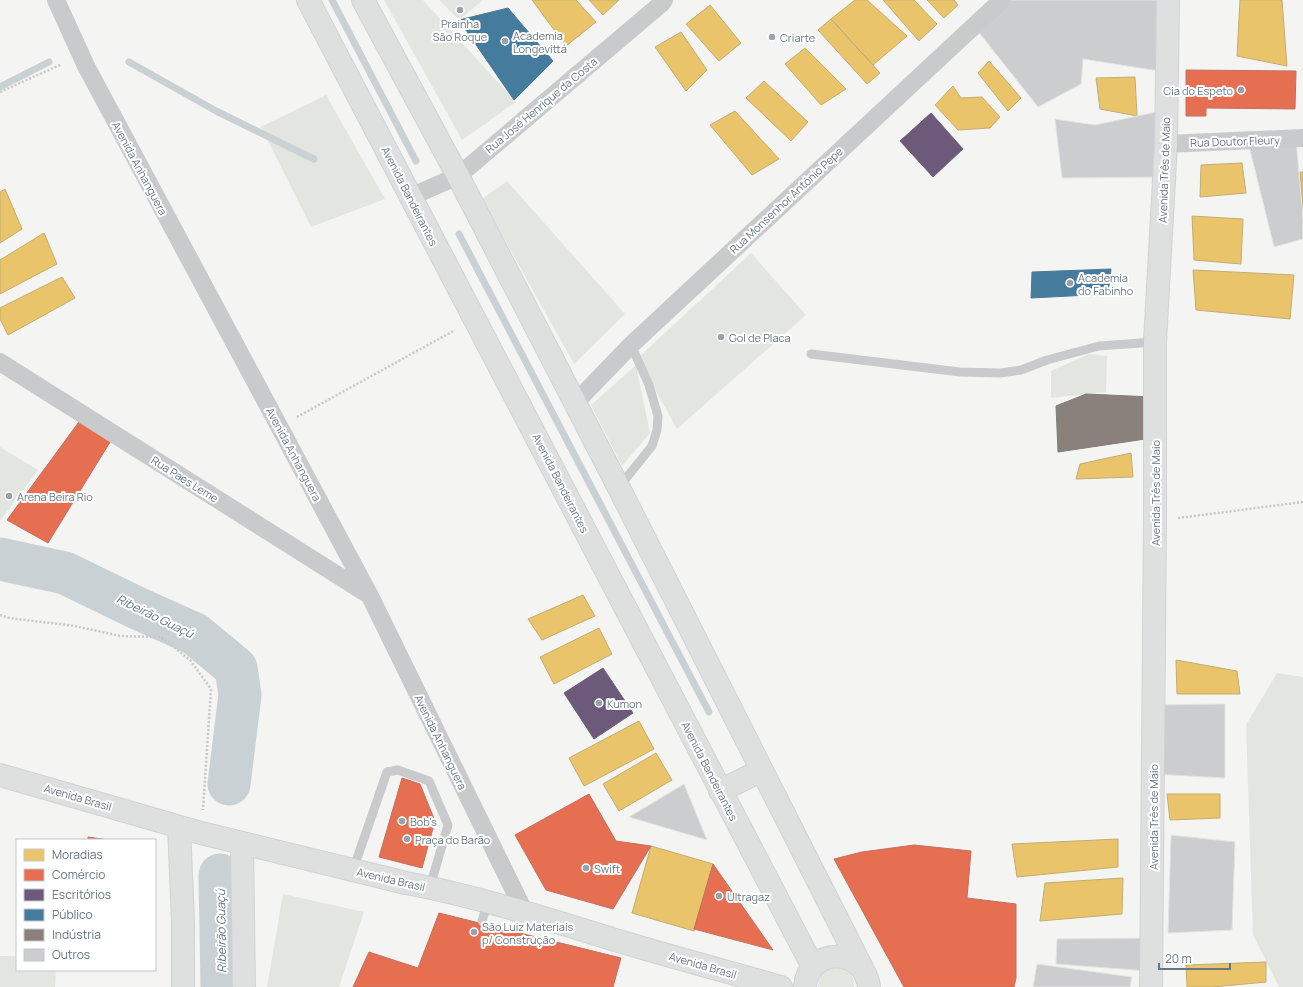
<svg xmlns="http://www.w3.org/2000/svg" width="1303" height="987" font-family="Manrope,sans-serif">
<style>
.green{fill:#e3e6e0}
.homes{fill:#e9c46a;stroke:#c2ad71}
.shops{fill:#e76f51;stroke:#c07160}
.offices{fill:#6d597a;stroke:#6b627c}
.public{fill:#457b9d;stroke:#4f7a95}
.industry{fill:#8a817c;stroke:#7f7e7e}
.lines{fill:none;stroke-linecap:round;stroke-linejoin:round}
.stream{stroke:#cad1d4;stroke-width:7}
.river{stroke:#cad1d4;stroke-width:43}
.building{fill:#cbcdce;stroke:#e4e4e3}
.secondary-casing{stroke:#d1d2d3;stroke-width:24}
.path{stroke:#c6c7c8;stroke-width:2.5;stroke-dasharray:2 2;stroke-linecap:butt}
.lane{stroke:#c9cacb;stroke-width:9}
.street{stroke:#c9cacb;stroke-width:18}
.secondary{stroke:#dedfdf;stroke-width:22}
.poi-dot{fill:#98a2aa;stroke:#fff;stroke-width:1.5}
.labels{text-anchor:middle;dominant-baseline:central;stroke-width:4;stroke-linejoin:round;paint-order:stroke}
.poi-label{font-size:11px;fill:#667682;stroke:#fff;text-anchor:start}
.street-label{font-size:11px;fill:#667682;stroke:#fff}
.water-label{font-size:12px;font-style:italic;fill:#62777f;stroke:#fff}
</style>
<rect width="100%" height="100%" fill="#f4f4f3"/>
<path class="green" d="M384,0H423L516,102L462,140Z
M439,0H483L459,20Z
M326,95L385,199L311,227L261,127Z
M507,181L625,314L574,364L482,199Z
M751,253L806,315L677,429L638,358Z
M1089,354L1107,356L1106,392L1051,398V371Z
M636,365L650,433L622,466L591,405Z
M0,447L38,470L0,521Z
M1277,673L1303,677V987H1279L1253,935L1246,725Z
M283,894L364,912L339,987H267Z
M0,956H17V970H56L55,987H0Z
M839,967C848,971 856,976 854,987H818C820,972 825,968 839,967Z"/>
<path class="homes" d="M532,0H576L596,22L566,46Z
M589,0H619L603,15Z
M855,0H867L907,36L873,65L831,19Z
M883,0H914L937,24L919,41Z
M927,0H954L958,5L944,18Z
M1240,0H1282L1287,66L1237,56Z
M710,5L741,43L719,61L686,24Z
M831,19L880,73L867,84L818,30Z
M681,32L707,70L686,91L655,47Z
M805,48L846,89L821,105L785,64Z
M989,61L1021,98L1008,111L978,73Z
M1135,77L1137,116L1100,109L1096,78Z
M764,81L808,122L791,141L746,98Z
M953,86L961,98L982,97L1000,117L990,128L958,130L935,105Z
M735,111L779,159L752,175L710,125Z
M1242,163L1246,193L1200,197L1201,165Z
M1300,172H1303V214Z
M5,189L22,229L0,243V192Z
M1192,216L1243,219L1241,264L1194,260Z
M44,233L57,264L0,294V260Z
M1193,270L1294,275L1290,319L1196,310Z
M62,277L75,298L8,335L0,319V308Z
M1131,453L1133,477L1076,479L1080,464Z
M583,595L595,616L542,640L528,619Z
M599,628L612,654L554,684L540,657Z
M1176,660L1237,671L1240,694H1177Z
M639,721L654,749L584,786L569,758Z
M656,753L672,780L619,811L603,784Z
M1167,794H1220V818L1170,820Z
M1118,839V867L1017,877L1012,844Z
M651,846L713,864L694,931L632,913Z
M1123,878L1122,914L1040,921L1045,883Z
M1266,962V982L1213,987H1187L1186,965Z"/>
<path class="shops" d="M1186,70L1296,71L1295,109L1206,108V116H1186Z
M84,415L115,434L48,543L7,520Z
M402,778L420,784L435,821L422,868L379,857Z
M589,794L616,841L651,846L613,909L546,890L515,835Z
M88,837L109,840H88Z
M914,845L971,851L967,898L1016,904V978L1014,987H904L834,859L862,852Z
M713,864L773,950L694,929Z
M439,913L621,958L613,987H353L369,952L418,968Z"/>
<path class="offices" d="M931,113L963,149L933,177L900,141Z
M603,668L633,713L594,739L564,693Z"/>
<path class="public" d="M508,8L553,61L514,100L459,20Z
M1111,269L1108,294L1031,298L1032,272Z"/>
<path class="industry" d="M1086,394L1152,397V438L1058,452L1056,406Z"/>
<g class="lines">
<path class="stream" d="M332,0L416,161
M129,62L218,112L314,159
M0,87L49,62
M459,234L709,712"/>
<path class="river" d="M0,559L65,573L137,608L195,634L236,668L240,695L229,784
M220,875L222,987"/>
</g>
<path class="building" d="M1009,0H1167L1165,72L1083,59L1081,84L1038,107L977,30Z
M1166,110L1163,177L1062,178L1055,119L1095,125Z
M1296,140L1303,218V239L1274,247L1248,142Z
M1225,704V778L1153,774L1154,705Z
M684,784L707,840L629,817Z
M1171,835L1235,842L1232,930L1168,933Z
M1149,938L1148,971L1056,964L1057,939Z
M1037,964L1132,977L1130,987H1033Z"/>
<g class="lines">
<defs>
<path id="secondary" d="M308,0L813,967
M363,0L458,176L619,488L862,968
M0,775L201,833L406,883C476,896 544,918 612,939C668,956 725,971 781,987
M720,791L762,770
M179,827L183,922V987
M242,843L244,987
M805,987C808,947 864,946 869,987
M1151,987L1155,521V342L1166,144L1168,0"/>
</defs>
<use href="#secondary" class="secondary-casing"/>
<path class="path" d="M0,92L62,64
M297,417L455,330
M1178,518L1303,502
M0,615L9,618L75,626L120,636L161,637L190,660L211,689L203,810"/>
<path class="lane" d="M811,354L960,372L1000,373L1021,370L1047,360L1099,346L1155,342
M619,487L652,446L657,430L658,416L649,385L631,345
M353,870L387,772L398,770L429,781L448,825L430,887
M482,921L488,902"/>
<path class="street" d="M56,0L86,66L370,596L524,911
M1166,144L1303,138
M410,197L458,176L661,4L664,0
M0,362L369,595
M574,404L631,345L1002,0"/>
<use href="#secondary" class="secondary"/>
</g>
<g class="poi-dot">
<circle cx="460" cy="10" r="4"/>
<circle cx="772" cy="37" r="4"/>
<circle cx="505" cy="41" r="4"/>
<circle cx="1241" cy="90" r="4"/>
<circle cx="1070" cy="283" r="4"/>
<circle cx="721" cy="337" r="4"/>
<circle cx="9" cy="496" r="4"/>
<circle cx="599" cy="703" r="4"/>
<circle cx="402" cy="821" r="4"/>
<circle cx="407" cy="839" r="4"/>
<circle cx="586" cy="868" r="4"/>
<circle cx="719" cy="896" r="4"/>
<circle cx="474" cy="932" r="4"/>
</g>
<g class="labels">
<g class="poi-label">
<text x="460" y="23" text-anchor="middle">Prainha<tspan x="460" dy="13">São Roque</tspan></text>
<text x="513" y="35">Academia<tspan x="513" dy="13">Longevittá</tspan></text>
<text x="780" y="37">Criarte</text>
<text x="1233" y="90" text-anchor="end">Cia do Espeto</text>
<text x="1078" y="277">Academia<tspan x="1078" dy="13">do Fabinho</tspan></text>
<text x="729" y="337">Gol de Placa</text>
<text x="17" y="496">Arena Beira Rio</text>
<text x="607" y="703">Kumon</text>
<text x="410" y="821">Bob's</text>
<text x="415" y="839">Praça do Barão</text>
<text x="594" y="868">Swift</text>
<text x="727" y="896">Ultragaz</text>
<text x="482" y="926">São Luiz Materiais<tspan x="482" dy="13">p/ Construção</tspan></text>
</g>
<g class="street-label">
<text transform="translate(541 105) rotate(-40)">Rua José Henrique da Costa</text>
<text transform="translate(1235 141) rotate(-2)">Rua Doutor Fleury</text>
<text transform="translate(140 168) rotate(62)">Avenida Anhanguera</text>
<text transform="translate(1164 170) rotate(-88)">Avenida Três de Maio</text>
<text transform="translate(410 196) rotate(63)">Avenida Bandeirantes</text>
<text transform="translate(786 200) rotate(-43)">Rua Monsenhor António Pepe</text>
<text transform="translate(294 454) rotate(62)">Avenida Anhanguera</text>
<text transform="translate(185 479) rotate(32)">Rua Paes Leme</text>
<text transform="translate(561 483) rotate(63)">Avenida Bandeirantes</text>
<text transform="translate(1155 493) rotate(-90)">Avenida Três de Maio</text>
<text transform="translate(441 742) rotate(64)">Avenida Anhanguera</text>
<text transform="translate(710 771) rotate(63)">Avenida Bandeirantes</text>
<text transform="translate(78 797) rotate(16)">Avenida Brasil</text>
<text transform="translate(1153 817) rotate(-90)">Avenida Três de Maio</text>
<text transform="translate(391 879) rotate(13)">Avenida Brasil</text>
<text transform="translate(703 965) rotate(16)">Avenida Brasil</text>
</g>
<g class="water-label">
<text transform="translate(155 616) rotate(26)">Ribeirão Guaçú</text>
<text transform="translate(221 931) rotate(-91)">Ribeirão Guaçú</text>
</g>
</g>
<rect x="16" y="839" width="140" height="132" fill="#ffffff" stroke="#c2c8cd"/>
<rect x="24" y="849" width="20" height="12" fill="#e9c46a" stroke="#c2c8cd"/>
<text x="52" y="859" font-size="12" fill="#667682">Moradias</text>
<rect x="24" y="869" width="20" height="12" fill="#e76f51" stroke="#c2c8cd"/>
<text x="52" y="879" font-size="12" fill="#667682">Comércio</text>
<rect x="24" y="889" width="20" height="12" fill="#6d597a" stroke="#c2c8cd"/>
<text x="52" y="899" font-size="12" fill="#667682">Escritórios</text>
<rect x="24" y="909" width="20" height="12" fill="#457b9d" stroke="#c2c8cd"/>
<text x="52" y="919" font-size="12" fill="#667682">Público</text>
<rect x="24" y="929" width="20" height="12" fill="#8a817c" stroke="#c2c8cd"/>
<text x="52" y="939" font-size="12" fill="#667682">Indústria</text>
<rect x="24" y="949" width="20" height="12" fill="#cbcdce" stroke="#c2c8cd"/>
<text x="52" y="959" font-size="12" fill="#667682">Outros</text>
<path d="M1159 963v6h71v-6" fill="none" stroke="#667682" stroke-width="2"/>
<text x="1165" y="963" font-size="12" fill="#667682" stroke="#ffffff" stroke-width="3" paint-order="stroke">20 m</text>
</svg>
